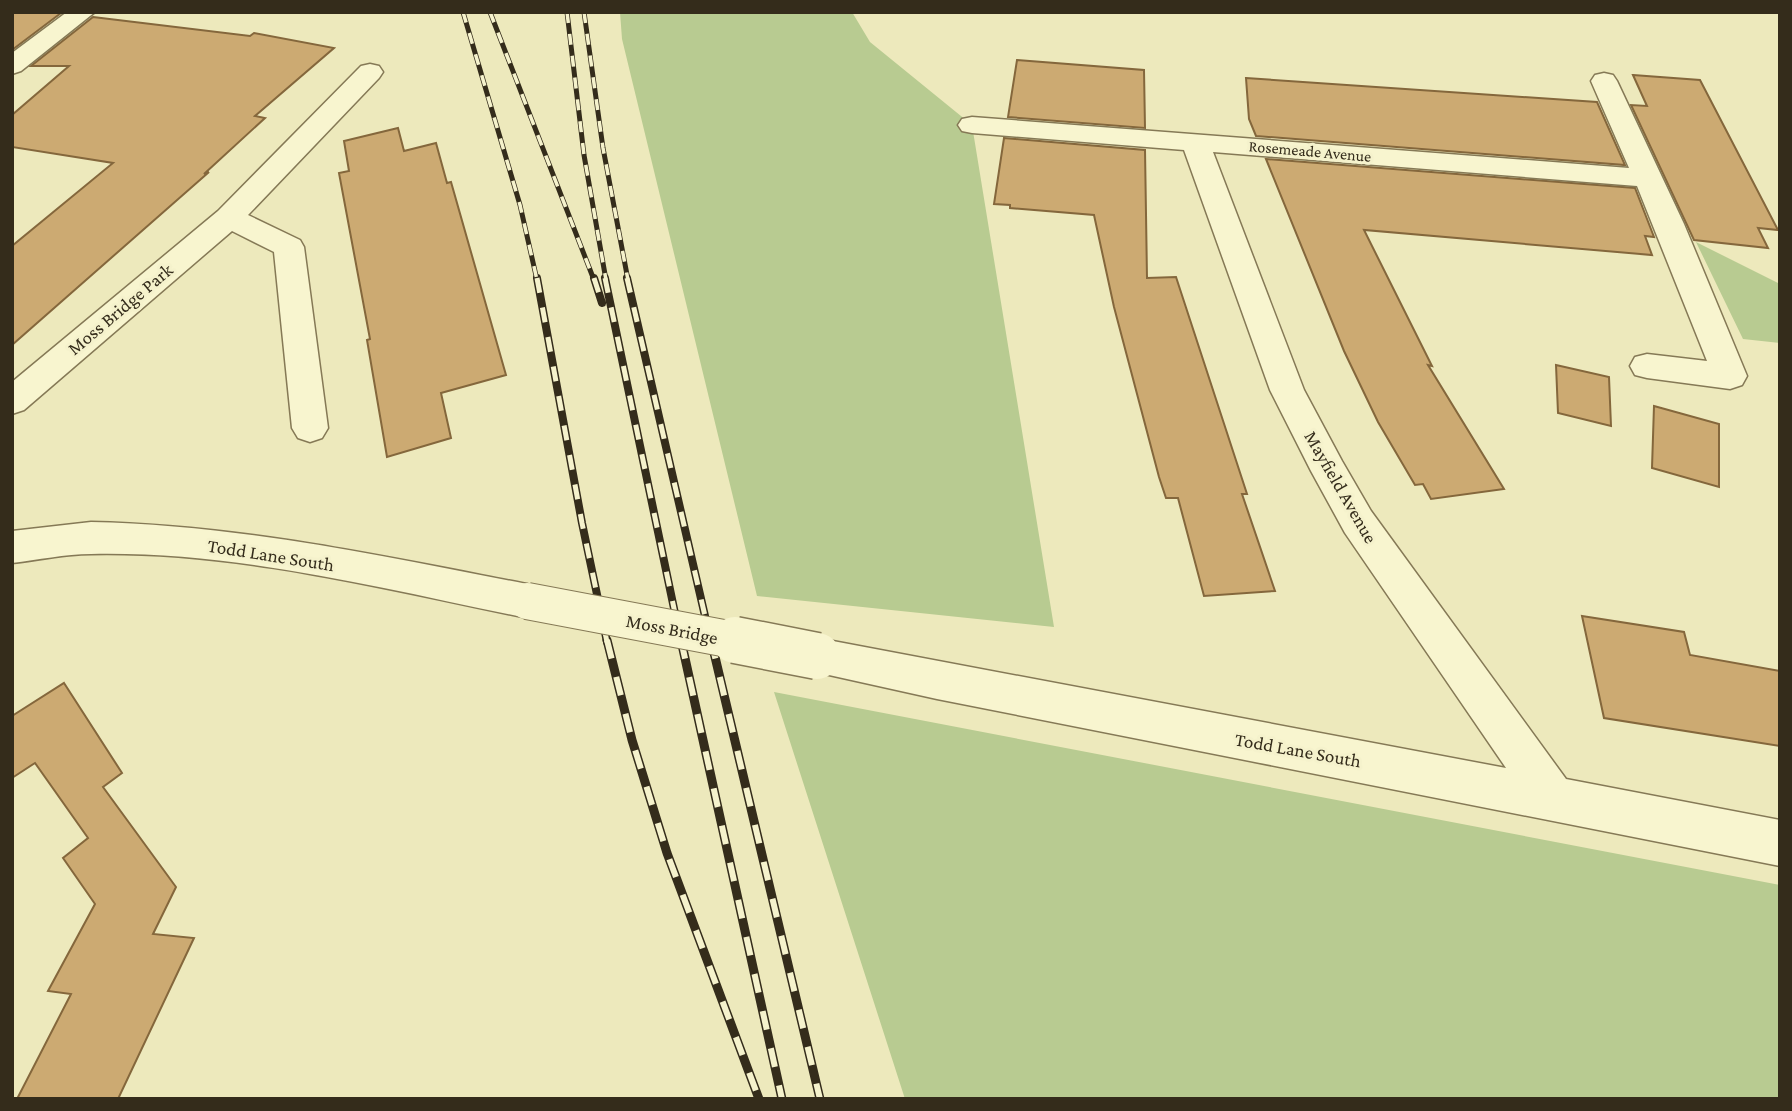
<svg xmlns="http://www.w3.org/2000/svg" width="1792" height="1111" font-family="'Crimson Pro',serif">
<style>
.green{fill:#b8cb91}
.building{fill:#ccaa72;stroke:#84673c;stroke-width:2}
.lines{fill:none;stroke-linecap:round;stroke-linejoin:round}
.minor-casing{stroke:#857956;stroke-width:3}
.minor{fill:#f8f5cf;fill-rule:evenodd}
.rail-far2-casing{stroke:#342c1b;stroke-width:5}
.rail-far1-casing{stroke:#342c1b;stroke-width:8}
.rail-casing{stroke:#342c1b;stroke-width:9}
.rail-far2{stroke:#f5f2cc;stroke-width:3.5;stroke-dasharray:11;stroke-linecap:butt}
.rail-far1{stroke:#f5f2cc;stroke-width:5;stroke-dasharray:15;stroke-linecap:butt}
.rail{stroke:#f5f2cc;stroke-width:6;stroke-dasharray:19;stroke-linecap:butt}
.minor-bridge-far1-casing{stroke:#857956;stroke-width:38;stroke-linecap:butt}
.minor-bridge-casing{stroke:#857956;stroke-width:49;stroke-linecap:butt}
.minor-bridge-far1{stroke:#f8f5cf;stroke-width:36}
.minor-bridge{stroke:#f8f5cf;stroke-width:46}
.labels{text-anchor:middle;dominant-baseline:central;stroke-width:6;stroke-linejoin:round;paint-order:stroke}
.far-street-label{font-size:16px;fill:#342c1b;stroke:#f5f2cc}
.street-label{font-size:19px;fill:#342c1b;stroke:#f5f2cc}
</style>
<rect width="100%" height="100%" fill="#ede9bc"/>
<path class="green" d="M620,12H852L870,42L972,125L1054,627L757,596L622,39Z
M1696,242L1780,284V343L1743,339Z
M774,692L1780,885V1099H905Z"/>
<path class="building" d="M12,12H52L61,13L12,50Z
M93,17L250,36L254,33L334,48L255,116L265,118L204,174L209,172L12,345V246L113,163L12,147V115L69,66H31Z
M1017,60L1144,70L1145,128L1008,117Z
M1633,75L1700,80L1778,230L1758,228L1768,248L1694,240L1631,105L1647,106Z
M1246,78L1597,102L1625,165L1256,136L1249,119Z
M398,128L404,151L436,143L447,183L451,182L506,375L441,393L451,438L387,457L367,340L370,339L339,173L349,171L344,141Z
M1004,138L1145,150L1147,278L1176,277L1247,494H1242L1275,591L1204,596L1178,498H1166L1159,477L1114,307L1094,215L1010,208V205L994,204Z
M1266,159L1635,188L1654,237L1645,236L1652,255L1364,230L1432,366L1428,365L1504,489L1431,499L1423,484L1415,485L1378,422L1344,351Z
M1556,365L1609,377L1611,426L1558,413Z
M1654,406L1719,424V487L1652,468Z
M1582,616L1684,632L1690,655L1780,671V746L1604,718Z
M64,683L122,773L103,787L176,887L153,934L194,938L118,1099H17L71,994L48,991L95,904L63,858L88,838L35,763L12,778V716Z"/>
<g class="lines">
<defs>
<path id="minor" d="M67,12H95L21,71L12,74V53Z
M370,64L379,66L383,72L379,78L248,215L300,240L304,247L328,428L322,438L310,442L298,438L292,428L274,252L232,231L24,410L12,414V382L218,211L361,66Z
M1604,73L1613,75L1617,81L1684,224L1747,376L1742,385L1730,389L1647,378L1635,375L1630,366L1635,357L1647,354L1707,361L1637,186L1213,152L1304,390L1342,461L1371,511L1566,779L1780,820V866L937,699L802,669L796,656L802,643L817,638L1506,768L1345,533L1311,471L1270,390L1184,150L972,133L962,131L958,125L962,119L972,117L1629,168L1591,81L1595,75Z
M91,522C239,525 382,556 527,584L541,589L547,601L541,613L527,618C384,589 239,551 91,554C65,554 38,560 12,563V531Z"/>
</defs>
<use href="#minor" class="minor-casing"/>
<use href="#minor" class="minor"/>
<defs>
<path id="rail-far2" d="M463,12L520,205L537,280
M490,12L594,280
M567,12L584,155L606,280
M584,12L603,148L628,280"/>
<path id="rail-far1" d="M537,278L582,523L607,642
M594,278L602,303
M605,278L681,642
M627,278L711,642"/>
<path id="rail" d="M607,640L632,740L667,853L759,1099
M681,640L782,1099
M711,640L820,1099"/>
</defs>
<use href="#rail-far2" class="rail-far2-casing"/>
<use href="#rail-far1" class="rail-far1-casing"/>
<use href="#rail" class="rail-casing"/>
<use href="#rail-far2" class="rail-far2"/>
<use href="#rail-far1" class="rail-far1"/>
<use href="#rail" class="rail"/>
<defs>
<path id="minor-bridge-far1" d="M527,601L744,642"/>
<path id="minor-bridge" d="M735,640L817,656"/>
</defs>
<use href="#minor-bridge-far1" class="minor-bridge-far1-casing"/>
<use href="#minor-bridge" class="minor-bridge-casing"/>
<use href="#minor-bridge-far1" class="minor-bridge-far1"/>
<use href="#minor-bridge" class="minor-bridge"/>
</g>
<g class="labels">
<g class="far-street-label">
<text transform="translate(1310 151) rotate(5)">Rosemeade Avenue</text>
</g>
<g class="street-label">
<text transform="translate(120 309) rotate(-40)">Moss Bridge Park</text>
<text transform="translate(1341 487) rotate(60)">Mayfield Avenue</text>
<text transform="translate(271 555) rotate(9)">Todd Lane South</text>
<text transform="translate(672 629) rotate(11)">Moss Bridge</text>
<text transform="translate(1298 750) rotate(10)">Todd Lane South</text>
</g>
</g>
<rect width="1792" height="1111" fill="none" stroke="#342c1b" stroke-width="28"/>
</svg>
